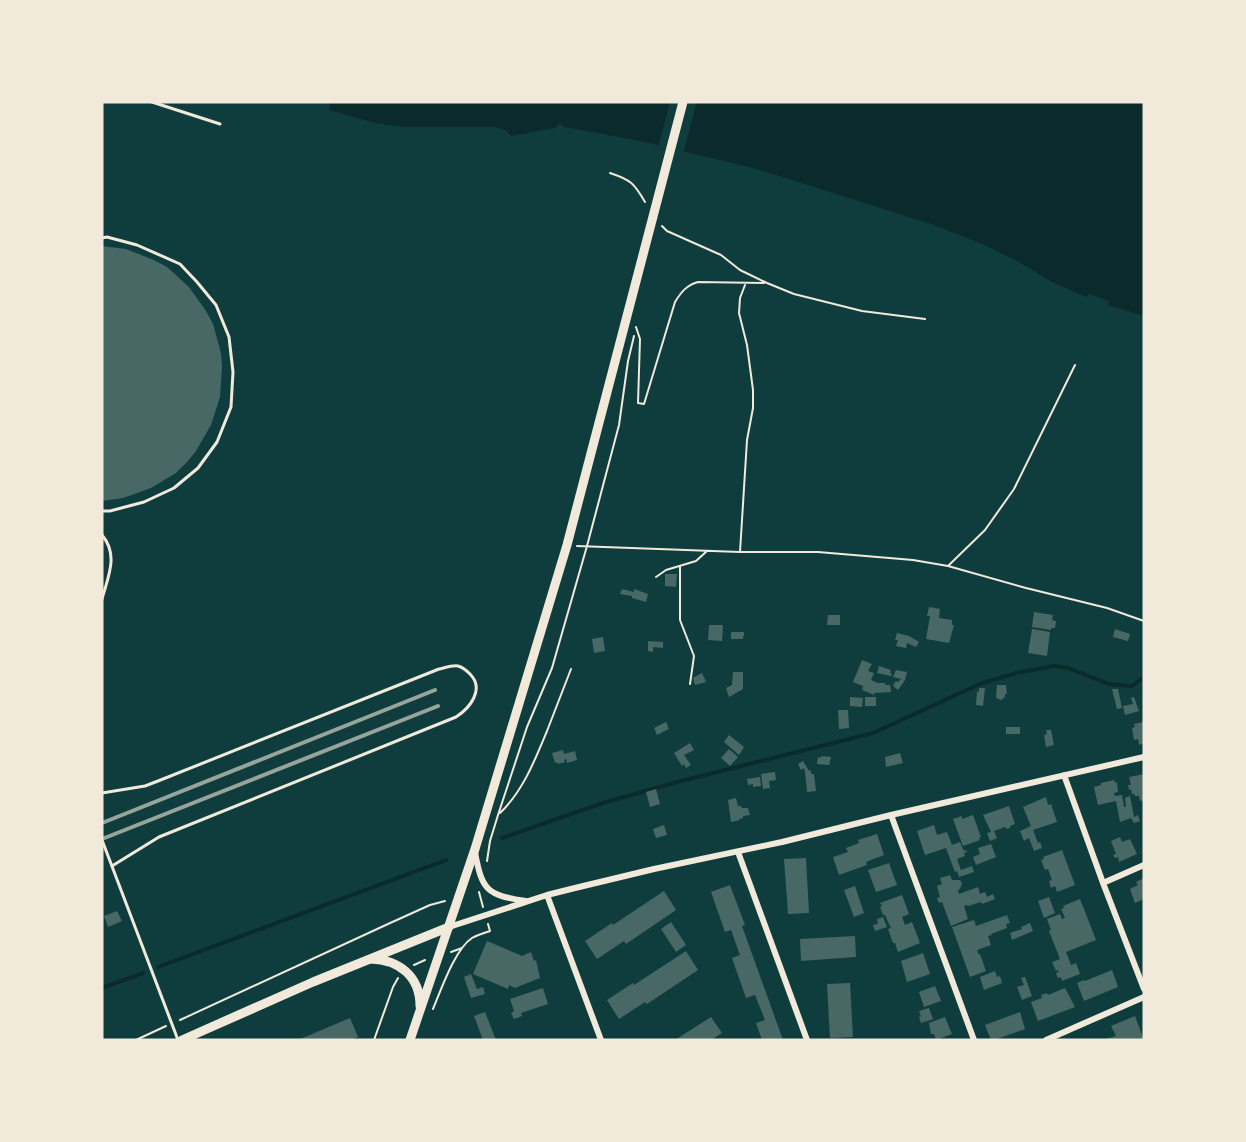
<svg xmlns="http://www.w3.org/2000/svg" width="1246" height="1142" font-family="'Times New Roman',serif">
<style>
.water{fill:#0a2a2b}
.pier{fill:#0f3d3e}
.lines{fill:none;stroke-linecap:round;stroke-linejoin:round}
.stream{stroke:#0a2a2b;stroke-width:4}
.building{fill:#486865}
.path{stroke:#f1e9da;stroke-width:2}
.service{stroke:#f1e9da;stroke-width:3}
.minor{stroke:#f1e9da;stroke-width:6}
.secondary{stroke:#f1e9da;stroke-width:9}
.rail{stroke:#97a49c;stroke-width:4}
</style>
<rect width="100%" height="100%" fill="#0f3d3e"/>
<path class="water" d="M330,102H1144V316L1108,305L1109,301L1089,294L1086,297L1052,282L1019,262L980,243L934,225L757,169L645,142L571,128L564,127L560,123L555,128L511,136L506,130L493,127H403L375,123L329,110Z"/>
<path class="pier" d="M670,102H697L683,154L658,148Z"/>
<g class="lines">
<path class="stream" d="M502,838L603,803L677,782L873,733L980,684L1016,673L1054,666L1068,668L1109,684L1132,686L1144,677
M158,967L446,860
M102,988L143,973"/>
</g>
<path class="building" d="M102,246L126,249L154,260L167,267L189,287L206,311L213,324L221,353L222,367L220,397L211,425L196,451L187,462L176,473L151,488L123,498L102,501Z
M665,574H677L676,587L665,586Z
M622,589L634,592V589L648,594L646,602L632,598V596L620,594Z
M929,607L940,609L939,618L952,620V625H954L949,643L926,639L930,616H927Z
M1034,612L1053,615L1052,620L1056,621L1055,628H1051V630L1032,627Z
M828,615H840V625H827Z
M709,625H723L722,641L708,640Z
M1032,629L1050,632L1047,656L1028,653Z
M1115,629L1130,634L1128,641L1113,637Z
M731,632H744V636H743V639H731Z
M897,633L909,636L919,642L916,647L907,643L906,648L896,646L898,640H895Z
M603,637L605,651L594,653L592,639Z
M648,641L663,642V648L653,647V652L648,651Z
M862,660L872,664L868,671L874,673L871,680L878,683H885V685H890L891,692L874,693V695L862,690L863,686L853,682Z
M879,666L891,670L890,673L892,674L891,676L877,673Z
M896,670L907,672L905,680L898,690L893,686L896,681L898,682L901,679L893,677Z
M733,672H743V689L729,697L726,688L732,685Z
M702,673L706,682L695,685L693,678Z
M997,685H1006L1007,694H1005V697L1001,700L996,698Z
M979,688H985L983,706L976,705L977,691L979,692Z
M1112,689H1118L1122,708L1117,709Z
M850,697L863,698L862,707L850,706Z
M865,697H876V706H865Z
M1134,697L1139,711L1125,715L1123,706L1133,704L1131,698Z
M838,710H848L849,728L839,729Z
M666,722L669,729L657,735L654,728Z
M1143,722L1144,743L1139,745L1138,739L1134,740L1132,728L1135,727L1134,724Z
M1006,727H1020V734H1006Z
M1046,730H1051L1054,745L1046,747L1044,735L1047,734Z
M729,735L744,747L739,755L724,742Z
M690,743L694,750L684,755L691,765L686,768L684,764L682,766L674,753Z
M729,749L738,757L730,766L721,758Z
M563,750L564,754L575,751L577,760L567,763L566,759L564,760L565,762L558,764L557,762L555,763L552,753Z
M900,753L903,763L886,767L885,757Z
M821,756L831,757L829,765L817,764L818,757L821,758Z
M803,761L809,771L811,770V774H814L816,791L807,792L805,771L804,768L801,770L798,764Z
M775,772L776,780L769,781L770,788L763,789L761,774Z
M1144,774V800L1140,801L1139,796H1135L1134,794H1132L1131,789L1129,790L1128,785H1131L1129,777Z
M760,777L761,786L753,787V784L748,785L747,779Z
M1114,780L1115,783L1117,782L1118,792L1114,793L1115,796L1122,795L1124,807H1126L1125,798L1130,796L1134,817L1138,815L1140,821L1134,823L1131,818L1120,822L1116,801L1098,805L1094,787L1101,785V783Z
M656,789L660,804L650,807L646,792Z
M1046,797L1048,805L1051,804L1057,822L1033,830L1038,843L1040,842L1042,848L1034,851L1029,838L1024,841L1020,831L1031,826L1023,807Z
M736,798L738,806H741L742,808H748L750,815L743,816V818L739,819L740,820L731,822L728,800Z
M1009,806L1015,824L1010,826V828L1006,829L1005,827L994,831L997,838L990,841L987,833L991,832L983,815Z
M973,815L981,837L979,838L980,840L963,846L953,819L962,816V819Z
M664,825L667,835L656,838L653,829Z
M934,825L937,835L947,832L952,845L960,842L964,851L966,850L967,852L964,853L965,856L957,859L961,870L972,866L974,872L959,877L957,871L955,872L946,848L925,855L917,831Z
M877,834L884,855L866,862L867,865L839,875L833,857L848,852L846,848L859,843L858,840Z
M1120,837L1122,842L1130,839L1137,854L1119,862L1118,857L1115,858L1113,855L1116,854L1111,841Z
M991,844L996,857L976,865L973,857L980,854L978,848Z
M1062,850L1075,885L1057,892L1055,886L1051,888L1049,881L1052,880L1048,869L1045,870L1041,860L1044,859L1043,857Z
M806,858L809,913L788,914L784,859Z
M889,863L897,885L876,892L868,870Z
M950,875L952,880H960L962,883L960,889L958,890L959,894L978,887L980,894L985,892L987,897L993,894L995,899L982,904L981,902L968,906L967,905L964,906L968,919L951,926L942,902L939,903L937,898L940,897L937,886L942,884L940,878Z
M1144,878V899L1135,903L1130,889L1138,885L1136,882Z
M730,885L745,925L742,926L783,1040H762L756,1023L765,1020L755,995L746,998L732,958L740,955L731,930L725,932L711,892Z
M855,886L864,913L854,917L844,890Z
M664,891L676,910L626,944L624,941L597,959L585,941L612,923L613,925Z
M902,895L909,914L902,917L905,925L912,922L920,943L898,952L895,943H893L888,929L891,928L888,922L885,915H883L880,907L882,906L880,903Z
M1049,897L1055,913L1044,918L1038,901Z
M1080,899L1096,940L1066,952L1071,965L1076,963L1080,974L1062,981L1061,977L1058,978L1056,973L1059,972L1058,970L1056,971L1052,962L1060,959L1049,931L1051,930L1047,919L1060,914L1062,919L1065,918L1061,909L1064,908L1063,906Z
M117,911L122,921L108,927L104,916Z
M1007,915L1010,923L1006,924L1007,928L991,934L992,935L988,936L991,945L977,950L979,955L980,954L986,971L970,977L952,927L974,920L976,926Z
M883,917L887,927L875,931L873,925L878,924L877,919Z
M671,922L686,945L676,952L661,929Z
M1030,923L1033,931L1012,940L1010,933L1022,929L1021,927Z
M855,936L856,957L801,961L800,939Z
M487,941L522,956L531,952L534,961L536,960L540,978L515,988L509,985L508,989L473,974Z
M686,951L698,970L647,1004L645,1002L619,1019L607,1000L633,983L634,985Z
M923,953L930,974L907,982L901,961Z
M1112,970L1118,987L1084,1001L1077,983L1084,980L1085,981Z
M995,971L997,977L1000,976L1002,983L984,990L980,977Z
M471,974L477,989L483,987L485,994L471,998L464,977Z
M1025,977L1032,996L1022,1000L1017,987L1024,985L1021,978Z
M850,983L853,1037L830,1038L827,984Z
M935,986L941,1001L924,1007L919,992Z
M543,988L548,1004L521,1013L522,1016L514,1019L511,1013L514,1011L510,999Z
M1065,988L1075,1007L1038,1021L1031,1002L1042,998L1041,995L1047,993L1048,995Z
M929,1008L933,1019L921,1023L919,1017L921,1016L919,1011Z
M485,1012L496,1040H483L474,1016Z
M1020,1012L1025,1029L994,1040H991L985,1025Z
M1135,1016L1144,1040H1101L1116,1036L1111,1026Z
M711,1017L722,1033L711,1040H675Z
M945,1017L952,1034L936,1040L934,1034H931L929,1023Z
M350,1018L358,1037L350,1040H298Z"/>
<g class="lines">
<path class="path" d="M610,173C631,180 634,183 645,202
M662,226L667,231L721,255L740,270L767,283L794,294L862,311L925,319
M636,327L640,339L638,403L644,404L675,302C681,292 687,285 698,282L764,283
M577,546L740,552H818L913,560L948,566L1026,588L1107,608L1144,621
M740,552L747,440L753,408V390L747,345L739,313L740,298L745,285
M680,566V620L694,656L690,684
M948,566L985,530L1014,489L1075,365
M656,577L666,570L696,561L707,551
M500,813C523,791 535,760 547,731C555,710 563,690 571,669
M487,861L490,841L498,815L527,727L552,668L587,546L619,425L628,361L634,336
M479,892L483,907
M451,952L462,948
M414,965L425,960
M433,1009C441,990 455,949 472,938C477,935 484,933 490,931L488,924
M180,1020L388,924L430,905L445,901
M136,1040L166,1026
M374,1040L393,987L398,978"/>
<path class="service" d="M152,102L220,124
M102,238L107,237L137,245L180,264L197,282L216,305L229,337L233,372L231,407L217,442L198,468L174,488L144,502L110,511H102
M102,535C119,555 108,577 102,599
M102,793L145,786L158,781L439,669C444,668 452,665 458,666C462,667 467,671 470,674C485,689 470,708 456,717L159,837L112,866
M102,840L178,1040"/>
<path class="minor" d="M1064,775L1103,883L1144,989
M891,815L974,1040
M475,852C482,891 487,895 526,901
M738,852L807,1040
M1103,883L1144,865
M547,895L601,1040
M449,927L547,895L575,888L654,869L782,842L891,815L1144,757
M1046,1040L1144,997"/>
<path class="secondary" d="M371,959C399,960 420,976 420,1006
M182,1040L313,982L449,927
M410,1040L475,849L567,545L683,102"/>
<path class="rail" d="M102,823L435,690
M102,839L438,706"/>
</g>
<rect width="1246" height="1142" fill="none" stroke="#f1e9da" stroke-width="207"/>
</svg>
